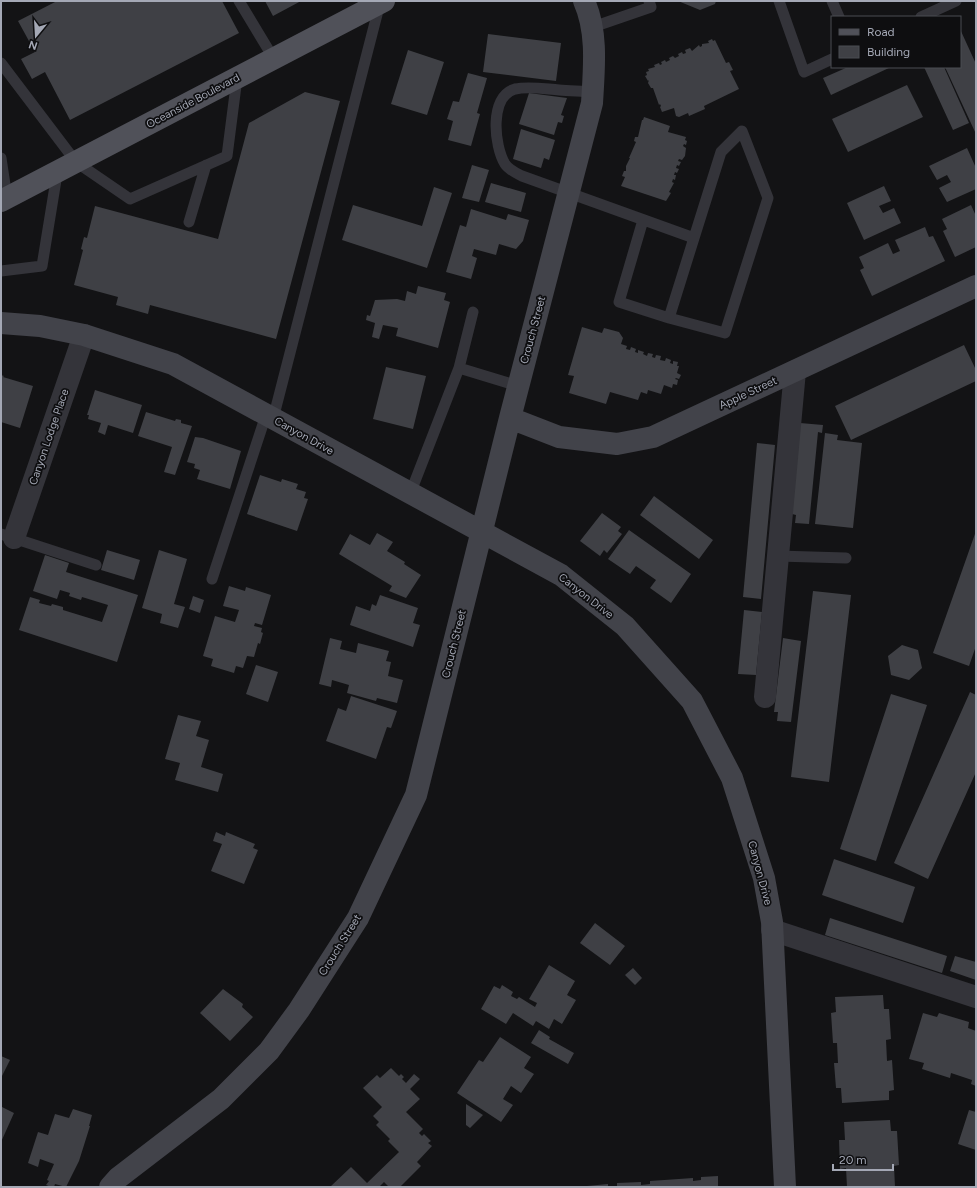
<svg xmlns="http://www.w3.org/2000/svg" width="977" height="1188" font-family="Figtree,sans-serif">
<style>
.building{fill:#3f4045}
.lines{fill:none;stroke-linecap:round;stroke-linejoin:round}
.lane{stroke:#34343a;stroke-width:11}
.street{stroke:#34343a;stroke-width:22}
.secondary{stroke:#42434a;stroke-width:22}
.primary{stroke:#505159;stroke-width:22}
.labels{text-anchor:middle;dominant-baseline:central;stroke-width:3.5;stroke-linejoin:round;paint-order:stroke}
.street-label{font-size:11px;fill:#a4a8b5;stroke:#0e0e10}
</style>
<rect width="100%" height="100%" fill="#131315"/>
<path class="building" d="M57,1H222L239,33L70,120L45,72L32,79L21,59L35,52L18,21Z
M265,1H301L273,16Z
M678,1H716L715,4L700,10Z
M960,29L976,64V134L945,67H960Z
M488,34L561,43L556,81L483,72Z
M712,39L713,41L715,40L726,63L729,62L733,70L730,71L739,89L704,106L705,109L689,116L688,113L679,117L676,116L674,108L662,112L660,107L661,106L660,104L659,105L653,88H651L648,83L649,80L648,81L645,76L647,75L646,72L649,71L648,69L655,67L654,65L659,63L660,65L662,64L661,62L665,60L666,62L670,60L669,58L673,56L675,58L679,56L678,54L682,52L683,54L686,53L685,50L690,48L692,51L699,45L700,47L702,46V44L709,43L708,41Z
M408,50L444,62L427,115L391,104Z
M848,67H891L831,95L823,78Z
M924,67H944L969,123L953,130Z
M468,73L487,78L477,113L480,114L471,146L448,140L453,121L447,119L453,101L459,102Z
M907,85L923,117L848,152L832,119Z
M305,92L340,101L276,339L150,305L148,314L116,305L118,297L74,285L83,250L81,249L84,237L87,238L95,206L218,239L249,123Z
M529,93L567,98L561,115L564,116L562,123L558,122L554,135L519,124Z
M644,117L670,126L668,132L686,137L685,140L687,141L686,145L684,144L683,146L686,148L685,156L682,160L679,159L678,161L681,162L679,166L677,165L676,168L679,169L677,173L675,172L674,175H676L675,180L673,179L672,182L674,183L669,192L671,193L666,201L621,186L625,177L622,176L624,171H626V166L630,158H629L636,142L634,141L635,137H638L642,120H643Z
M521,129L555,140L549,160L544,158L541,168L513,159Z
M967,148L976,168V189L947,202L939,188L951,182L947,175L937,180L929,166Z
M472,165L489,170L479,202L462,198Z
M491,183L526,193L521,212L485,202Z
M884,186L891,201L879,206L883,213L894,208L901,223L864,240L847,203Z
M434,187L452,193L427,268L342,240L353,205L422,226Z
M971,205L976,216V247L955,257L943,231L947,229L942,219Z
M471,209L506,220L508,214L529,220L523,241L516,249L499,244L496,255L474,249L472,256L477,258L471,279L446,272L460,225L466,227Z
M925,227L929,237L933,236L945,261L872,296L860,270L864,268L859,257L888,243L893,254L900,251L895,240Z
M418,286L446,293L444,300L450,302L438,348L396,336L398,328L383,325L379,339L372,337L375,323L366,320L367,315L370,316L375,300L397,299L405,301L407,291L416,294Z
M582,327L602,333L604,328L619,332L623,338L621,344L627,346L626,349L630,350L631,347L636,349L635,352L638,353V350L644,352L643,354L647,356L648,353L653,354L652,357L655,358L656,355L661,356L660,360L665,361L666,358L671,360L670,363L673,364V361L678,362L677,366H679L677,373L681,375L679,379L676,378L675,379L678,380L677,385L673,384L672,388L664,385L661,394L648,390L647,394L641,392L638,400L610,392L606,404L569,393L574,376L568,375Z
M964,345L976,370V381L851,440L835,406Z
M386,367L426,376L413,429L373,419Z
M1,375L4,376L3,377L33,386L20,428L1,422Z
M95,390L142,405L133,433L108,425L105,435L98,432L101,423L88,419L89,415H87Z
M146,412L175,421L176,419L181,420V423L192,426L175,475L164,472L172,447L138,436Z
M800,423L823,425L822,433L818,432L809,524L795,523L796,515L792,514Z
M825,433L838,435L837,440L862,443L853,528L815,524Z
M195,437L203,438L241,451L230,489L197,479L200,470L194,468L195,464L187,462Z
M757,443L775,445L761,599L743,597Z
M260,475L281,482L282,479L298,484L296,489L306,492L304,498L308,499L297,531L247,514Z
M654,496L713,540L699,559L640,515Z
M602,513L621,527L618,531L622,534L607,553L604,550L600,556L580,541Z
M629,530L691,574L671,603L650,588L656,580L636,566L630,574L608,559Z
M976,531V646L969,666L933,653Z
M377,533L393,542L387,551L405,562L404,564L421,575L406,598L389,591L392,586L339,554L350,534L370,545Z
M107,550L140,560L134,580L101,570Z
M159,550L187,559L174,604L185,607L178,628L160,623L162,614L142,608Z
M45,555L69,563L66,572L138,595L117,662L19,630L30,597L40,600L39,603L51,606L52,604L63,607V610L102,622L108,605L82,597L81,600L69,596L70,593L60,590L57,599L33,591Z
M229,586L245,591L246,587L271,595L262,625L255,623L254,626L262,628L261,632L263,633L260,644L258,643L254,657L247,656L243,668L236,666L234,673L211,666L213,659L203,656L215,616L235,622L239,610L223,606Z
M813,591L851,595L829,782L791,777Z
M380,595L418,608L413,623L420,625L413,647L350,625L356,606L370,611L372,604L376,606Z
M193,596L204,600L200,613L189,609Z
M744,610L762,612L756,675L738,674Z
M330,638L342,641L340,649L356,653L358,643L389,651L386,661L391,662L388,676L403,680L397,703L377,698L376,701L347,693L349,685L332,680L331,687L319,684Z
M783,638L801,641L791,722L777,721L778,712H774Z
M902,645L918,650L922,668L909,680L891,675L888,656Z
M256,665L278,672L268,702L246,694Z
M970,692L976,695V772L928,879L894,863Z
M891,694L927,705L876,861L840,849Z
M351,696L397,711L391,728L387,727L376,759L326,741L338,708L346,711Z
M178,715L201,721L196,736L209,740L201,767L223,774L218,792L175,780L180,763L165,759Z
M216,832L225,836L226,832L255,844L253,848L258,850L244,884L211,871L222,844L213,841Z
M834,859L915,887L903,923L822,895Z
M830,918L947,956L942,973L825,935Z
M595,923L625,946L610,965L580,943Z
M955,956L976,962V980L950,971Z
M549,965L575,981L567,995L576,1000L562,1024L554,1019L549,1029L536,1021L533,1026L513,1013L506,1024L481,1009L494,986L500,989L502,985L513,992L511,996L517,999L519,997L535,1007L537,1003L529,999Z
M633,968L642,978L635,985L625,975Z
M223,989L243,1004L242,1007L253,1017L230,1041L200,1013Z
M883,995L884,1009H889L891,1039L886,1040L887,1061L892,1060L894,1090L889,1091V1100L842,1103L841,1088H836L834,1063H838L837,1043H833L831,1013L836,1012L835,997Z
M923,1013L937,1017L939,1013L969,1022L968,1028L976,1031V1086L971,1084L972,1080L951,1073L950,1078L922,1069L924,1063L909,1059Z
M539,1030L550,1037L549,1039L574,1053L568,1064L531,1043Z
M500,1037L531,1057L524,1068L534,1074L521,1093L511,1086L503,1099L513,1105L501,1122L457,1093L479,1060L483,1062Z
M1,1056L10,1060L1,1078Z
M391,1068L399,1076L401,1074L404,1077L402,1079L406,1083L414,1074L420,1079L410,1089L420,1099L406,1112L423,1129L419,1133L422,1136L424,1134L431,1141L428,1143L432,1146L417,1162L421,1166L400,1187H389L384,1182L379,1187H330L351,1167L367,1183L399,1152L388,1141L390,1139L376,1125L379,1122L373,1116L382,1107L363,1088L377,1075L380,1078Z
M466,1104L483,1115L470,1128L466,1125Z
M2,1107L14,1113L1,1142V1110Z
M73,1109L92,1115L89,1126H90L79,1161L66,1187L55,1184L54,1187H51L46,1185L49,1181L47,1180L54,1164L40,1159L38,1167L28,1163L38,1132L48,1135L55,1114L69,1118Z
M969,1110L976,1112V1150L958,1144Z
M890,1120L891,1131H897L899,1165L894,1166L895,1187H847L846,1168L840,1169L839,1140H845L844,1122Z
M718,1176V1187H617V1183L641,1182V1185L650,1184V1181L693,1178V1181L701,1180V1177Z
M608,1184V1187H587V1186Z"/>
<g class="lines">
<path class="lane" d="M239,1L274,59
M779,1L804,72L832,59
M832,1L839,17
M921,17L956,1
M590,28L651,7L649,1
M1,63L76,162L130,199L227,156L237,78
M593,92C581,91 570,91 559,90C545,89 529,86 515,89C489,96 494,146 505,164C509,170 516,173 522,176L694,238L669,318L725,333L768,198L742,131L721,152L694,238
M1,158L7,198
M643,220L619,302L669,318
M189,222L206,165
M1,271L42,266L57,174
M459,368L473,312
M273,419L380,3
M410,494L459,368L518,386
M1,534L96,565
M778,556L846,558
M212,579L266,415"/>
<path class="street" d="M14,538L84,335
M765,697L795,371
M772,930L976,997"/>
<path class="secondary" d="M1,323L40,326L84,335L173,364L561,575L625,626L692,701L732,778L764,878L772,922L785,1187
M510,418L559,437L617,444L653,437L976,286
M110,1187L118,1178L221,1099L269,1051L299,1010L358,918L416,795L510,418L592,103C594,69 598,32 584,1"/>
<path class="primary" d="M1,201L384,1"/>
</g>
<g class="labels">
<g class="street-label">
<text transform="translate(193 101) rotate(-28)">Oceanside Boulevard</text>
<text transform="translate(533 330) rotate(-75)">Crouch Street</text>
<text transform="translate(748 393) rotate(-25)">Apple Street</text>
<text transform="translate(304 436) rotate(29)">Canyon Drive</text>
<text transform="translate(49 437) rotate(-71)">Canyon Lodge Place</text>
<text transform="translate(586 596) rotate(38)">Canyon Drive</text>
<text transform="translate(454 644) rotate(-76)">Crouch Street</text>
<text transform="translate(760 873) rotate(75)">Canyon Drive</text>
<text transform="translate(340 945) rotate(-58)">Crouch Street</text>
</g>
</g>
<rect width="977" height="1188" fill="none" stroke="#a4a8b5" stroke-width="4"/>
<rect x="831" y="16" width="130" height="52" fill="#0e0e10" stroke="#4a4c52"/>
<rect x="839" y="29" width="20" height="6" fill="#505159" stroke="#4a4c52"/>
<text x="867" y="36" font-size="12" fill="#a4a8b5">Road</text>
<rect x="839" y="46" width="20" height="12" fill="#3f4045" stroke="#4a4c52"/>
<text x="867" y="56" font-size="12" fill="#a4a8b5">Building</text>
<g transform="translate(36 36) rotate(198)" stroke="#0e0e10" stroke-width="3" paint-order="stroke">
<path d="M0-3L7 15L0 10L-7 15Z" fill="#a4a8b5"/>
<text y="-6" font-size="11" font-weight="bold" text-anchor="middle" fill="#a4a8b5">N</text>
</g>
<path d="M833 1164v6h60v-6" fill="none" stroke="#a4a8b5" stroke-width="2"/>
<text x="839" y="1164" font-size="12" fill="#a4a8b5" stroke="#0e0e10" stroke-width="3" paint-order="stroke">20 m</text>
</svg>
